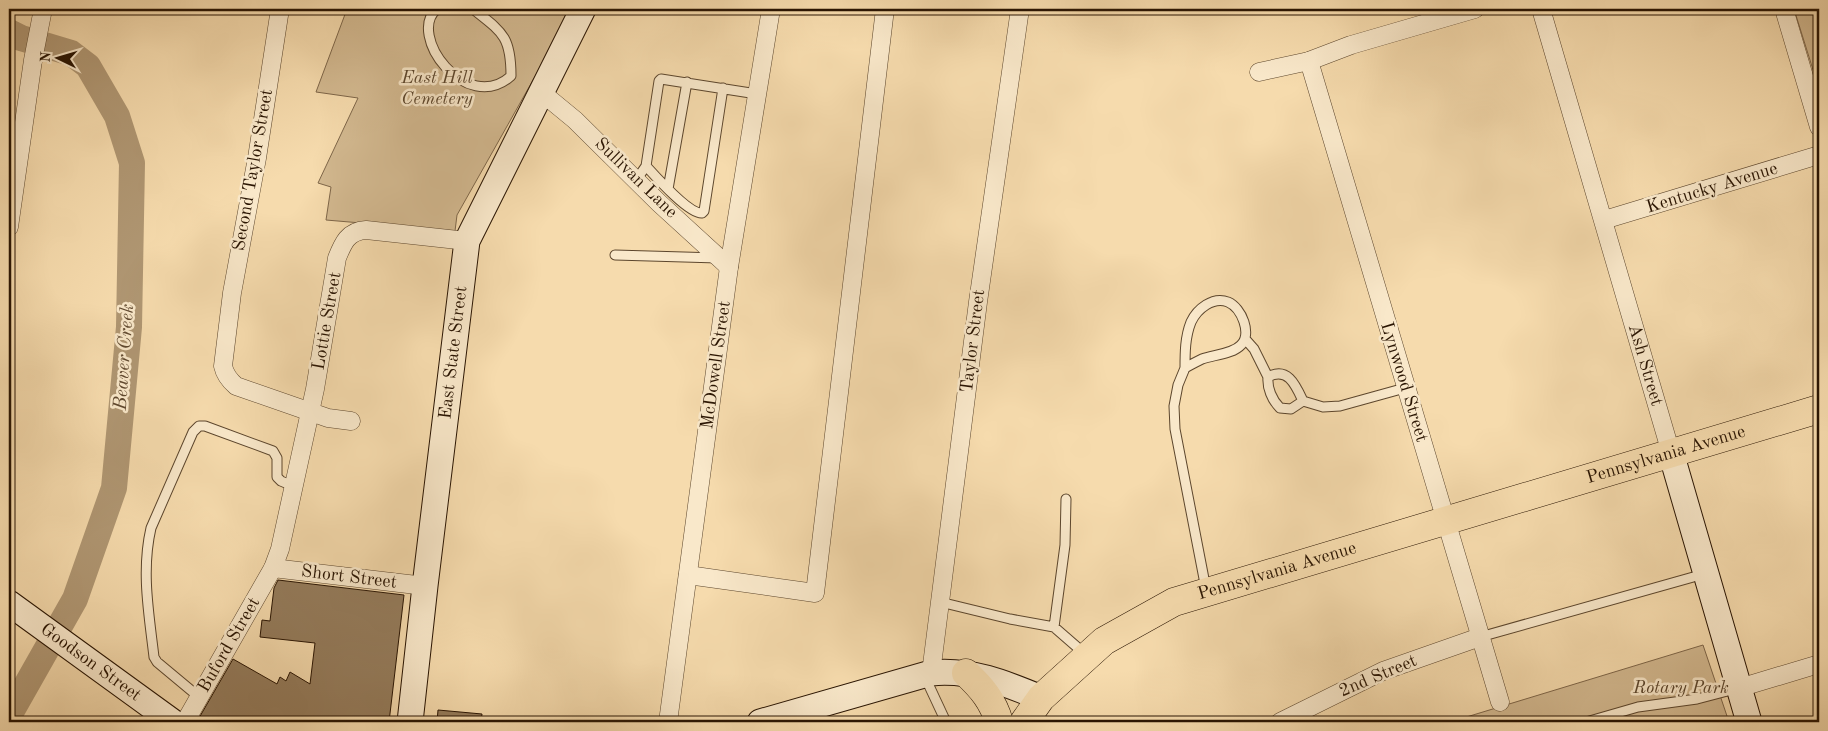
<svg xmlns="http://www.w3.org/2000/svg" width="1828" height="731" font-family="'Old Standard TT',serif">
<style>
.green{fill:#d3b990;stroke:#7e6649}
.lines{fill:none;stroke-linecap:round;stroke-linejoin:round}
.river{stroke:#b09773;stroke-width:26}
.building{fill:#947b5b;stroke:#291402}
.lane-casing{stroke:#5c462d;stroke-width:11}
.street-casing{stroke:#5c462d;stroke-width:19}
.secondary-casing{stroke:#291402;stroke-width:27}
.highway-casing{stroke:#291402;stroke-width:29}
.lane{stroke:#f9e8ca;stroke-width:9}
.street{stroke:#f9e8ca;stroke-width:18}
.secondary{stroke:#f9e8ca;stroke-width:25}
.highway{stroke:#f6dbad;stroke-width:28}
.labels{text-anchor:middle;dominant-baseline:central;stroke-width:5;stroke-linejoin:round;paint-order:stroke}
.park-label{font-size:18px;font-style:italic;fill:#5c462d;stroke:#f9e8ca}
.street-label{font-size:18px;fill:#291402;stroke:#f9e8ca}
.water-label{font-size:19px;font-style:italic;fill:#5f482f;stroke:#f9e8ca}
</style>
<rect width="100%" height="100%" fill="#f6dbad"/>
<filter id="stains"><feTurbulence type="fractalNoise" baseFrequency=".004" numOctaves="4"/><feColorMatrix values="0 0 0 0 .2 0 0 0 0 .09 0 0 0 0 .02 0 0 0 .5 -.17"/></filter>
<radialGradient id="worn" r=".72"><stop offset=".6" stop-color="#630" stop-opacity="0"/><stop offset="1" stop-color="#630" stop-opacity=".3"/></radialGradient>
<path class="green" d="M347,9H573L457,215L455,231L326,220L331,187L318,183L358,98L316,92Z
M1794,9H1819V89Z
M1703,645L1729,722H1450Z"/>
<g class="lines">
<path class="river" d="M9,32L21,38L71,53L88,66L117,116L132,163L129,327L114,488L75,599L11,712L9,722"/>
</g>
<path class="building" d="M278,580L404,595L389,722H206L199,718L233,659L277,684L280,677L286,681L290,672L310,684L315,643L260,637L262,620L270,621L274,588Z
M438,710L482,714L481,722H437Z"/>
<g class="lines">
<defs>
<path id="lane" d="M437,9C406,34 466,116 511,76C511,36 502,32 473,9
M646,166C656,177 689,214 702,213L704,211L723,88
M637,179L646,166L659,81L661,79L757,94
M668,189L687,82
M615,255L718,258
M1246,340L1254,349L1268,377
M1185,368C1185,353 1185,337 1191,322C1197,309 1213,296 1228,302C1242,308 1252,334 1241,345C1233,354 1213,355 1202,359C1196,362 1190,365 1185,368L1178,385L1174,406L1175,429L1206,589
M1303,401L1291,409L1280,408C1272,400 1267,388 1268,377C1288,366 1296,386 1303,401L1323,407L1340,406L1405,388
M940,602L1010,619L1054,627L1085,654
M1054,627L1065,545L1066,499
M1480,637L1704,574
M925,677L946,722
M199,697L157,662L154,657C149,614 141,571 151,528L193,432L199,426H205L273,451L277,458V477L281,481L295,487
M1586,722L1638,707L1697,699L1739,688"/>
<g id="street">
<path d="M280,9L257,158L232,293L223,366C225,375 229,380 236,386L328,418L351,421"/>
<path id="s1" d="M1541,9L1671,453"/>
<path d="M1784,9L1819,127"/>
<path d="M1309,61L1500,702"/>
<path d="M1259,72L1309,61L1351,45L1475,9"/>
<path d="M541,92L575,120L659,203L729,267"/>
<path d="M1604,220L1819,155"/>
<path d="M9,227L33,60L43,9"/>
<path d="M273,568L425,586"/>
<path d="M688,575L815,593L885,9"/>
<path d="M931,673L978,302L1020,9"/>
<path d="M1739,688L1819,664"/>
<path d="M185,722L273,568L280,549L315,389L337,258C343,243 348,231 366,230L467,241"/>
<path d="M668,722L729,267L771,9"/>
<path d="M1280,722L1383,671L1480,637"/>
</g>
<g id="secondary">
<path d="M1671,453L1749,722"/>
<path id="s2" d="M9,603L173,722"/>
<path id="s3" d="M410,722L425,586L467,241L583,9"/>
<path d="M760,722L931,673C971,669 1005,683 1041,698"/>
</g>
<g id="highway">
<path d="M966,673C982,688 993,701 999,722"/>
<path id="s4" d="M1024,722L1041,698L1104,641L1174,602L1819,409"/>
</g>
</defs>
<use href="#lane" class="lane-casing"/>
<use href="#street" class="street-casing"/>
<use href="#secondary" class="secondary-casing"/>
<use href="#highway" class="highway-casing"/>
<use href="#lane" class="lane"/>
<use href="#street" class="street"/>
<use href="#secondary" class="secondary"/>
<use href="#highway" class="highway"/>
</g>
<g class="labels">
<g class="park-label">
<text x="437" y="78">East Hill<tspan x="437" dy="21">Cemetery</tspan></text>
<text x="1681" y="688">Rotary Park</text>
</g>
<g class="street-label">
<text transform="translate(253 170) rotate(-80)">Second Taylor Street</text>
<text transform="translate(636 178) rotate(44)">Sullivan Lane</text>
<text transform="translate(1712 188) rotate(-17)">Kentucky Avenue</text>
<text transform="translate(327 321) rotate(-80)">Lottie Street</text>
<text transform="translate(973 341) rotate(-83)">Taylor Street</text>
<text stroke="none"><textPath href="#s3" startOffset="372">East State Street</textPath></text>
<text transform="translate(716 365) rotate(-82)">McDowell Street</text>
<text stroke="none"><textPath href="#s1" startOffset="371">Ash Street</textPath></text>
<text transform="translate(1404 382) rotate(73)">Lynwood Street</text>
<text stroke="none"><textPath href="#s4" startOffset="708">Pennsylvania Avenue</textPath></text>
<text stroke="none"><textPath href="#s4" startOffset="302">Pennsylvania Avenue</textPath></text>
<text transform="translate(349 577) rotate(7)">Short Street</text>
<text transform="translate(229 645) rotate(-60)">Buford Street</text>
<text stroke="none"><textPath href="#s2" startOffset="101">Goodson Street</textPath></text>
<text transform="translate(1378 676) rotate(-23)">2nd Street</text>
</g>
<g class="water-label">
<text transform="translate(125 357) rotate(-86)">Beaver Creek</text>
</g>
</g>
<rect width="1828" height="731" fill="none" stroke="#f6dbad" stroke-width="30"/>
<rect x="10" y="10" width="1808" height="711" fill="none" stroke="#291402" stroke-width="2.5"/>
<rect x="15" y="15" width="1798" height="701" fill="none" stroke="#291402"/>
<g transform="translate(58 58) rotate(275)" stroke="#f9e8ca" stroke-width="4" paint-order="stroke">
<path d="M0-4L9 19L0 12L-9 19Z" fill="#291402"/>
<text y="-8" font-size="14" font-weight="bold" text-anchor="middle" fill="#291402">N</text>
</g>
<rect width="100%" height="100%" filter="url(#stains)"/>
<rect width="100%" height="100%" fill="url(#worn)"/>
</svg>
